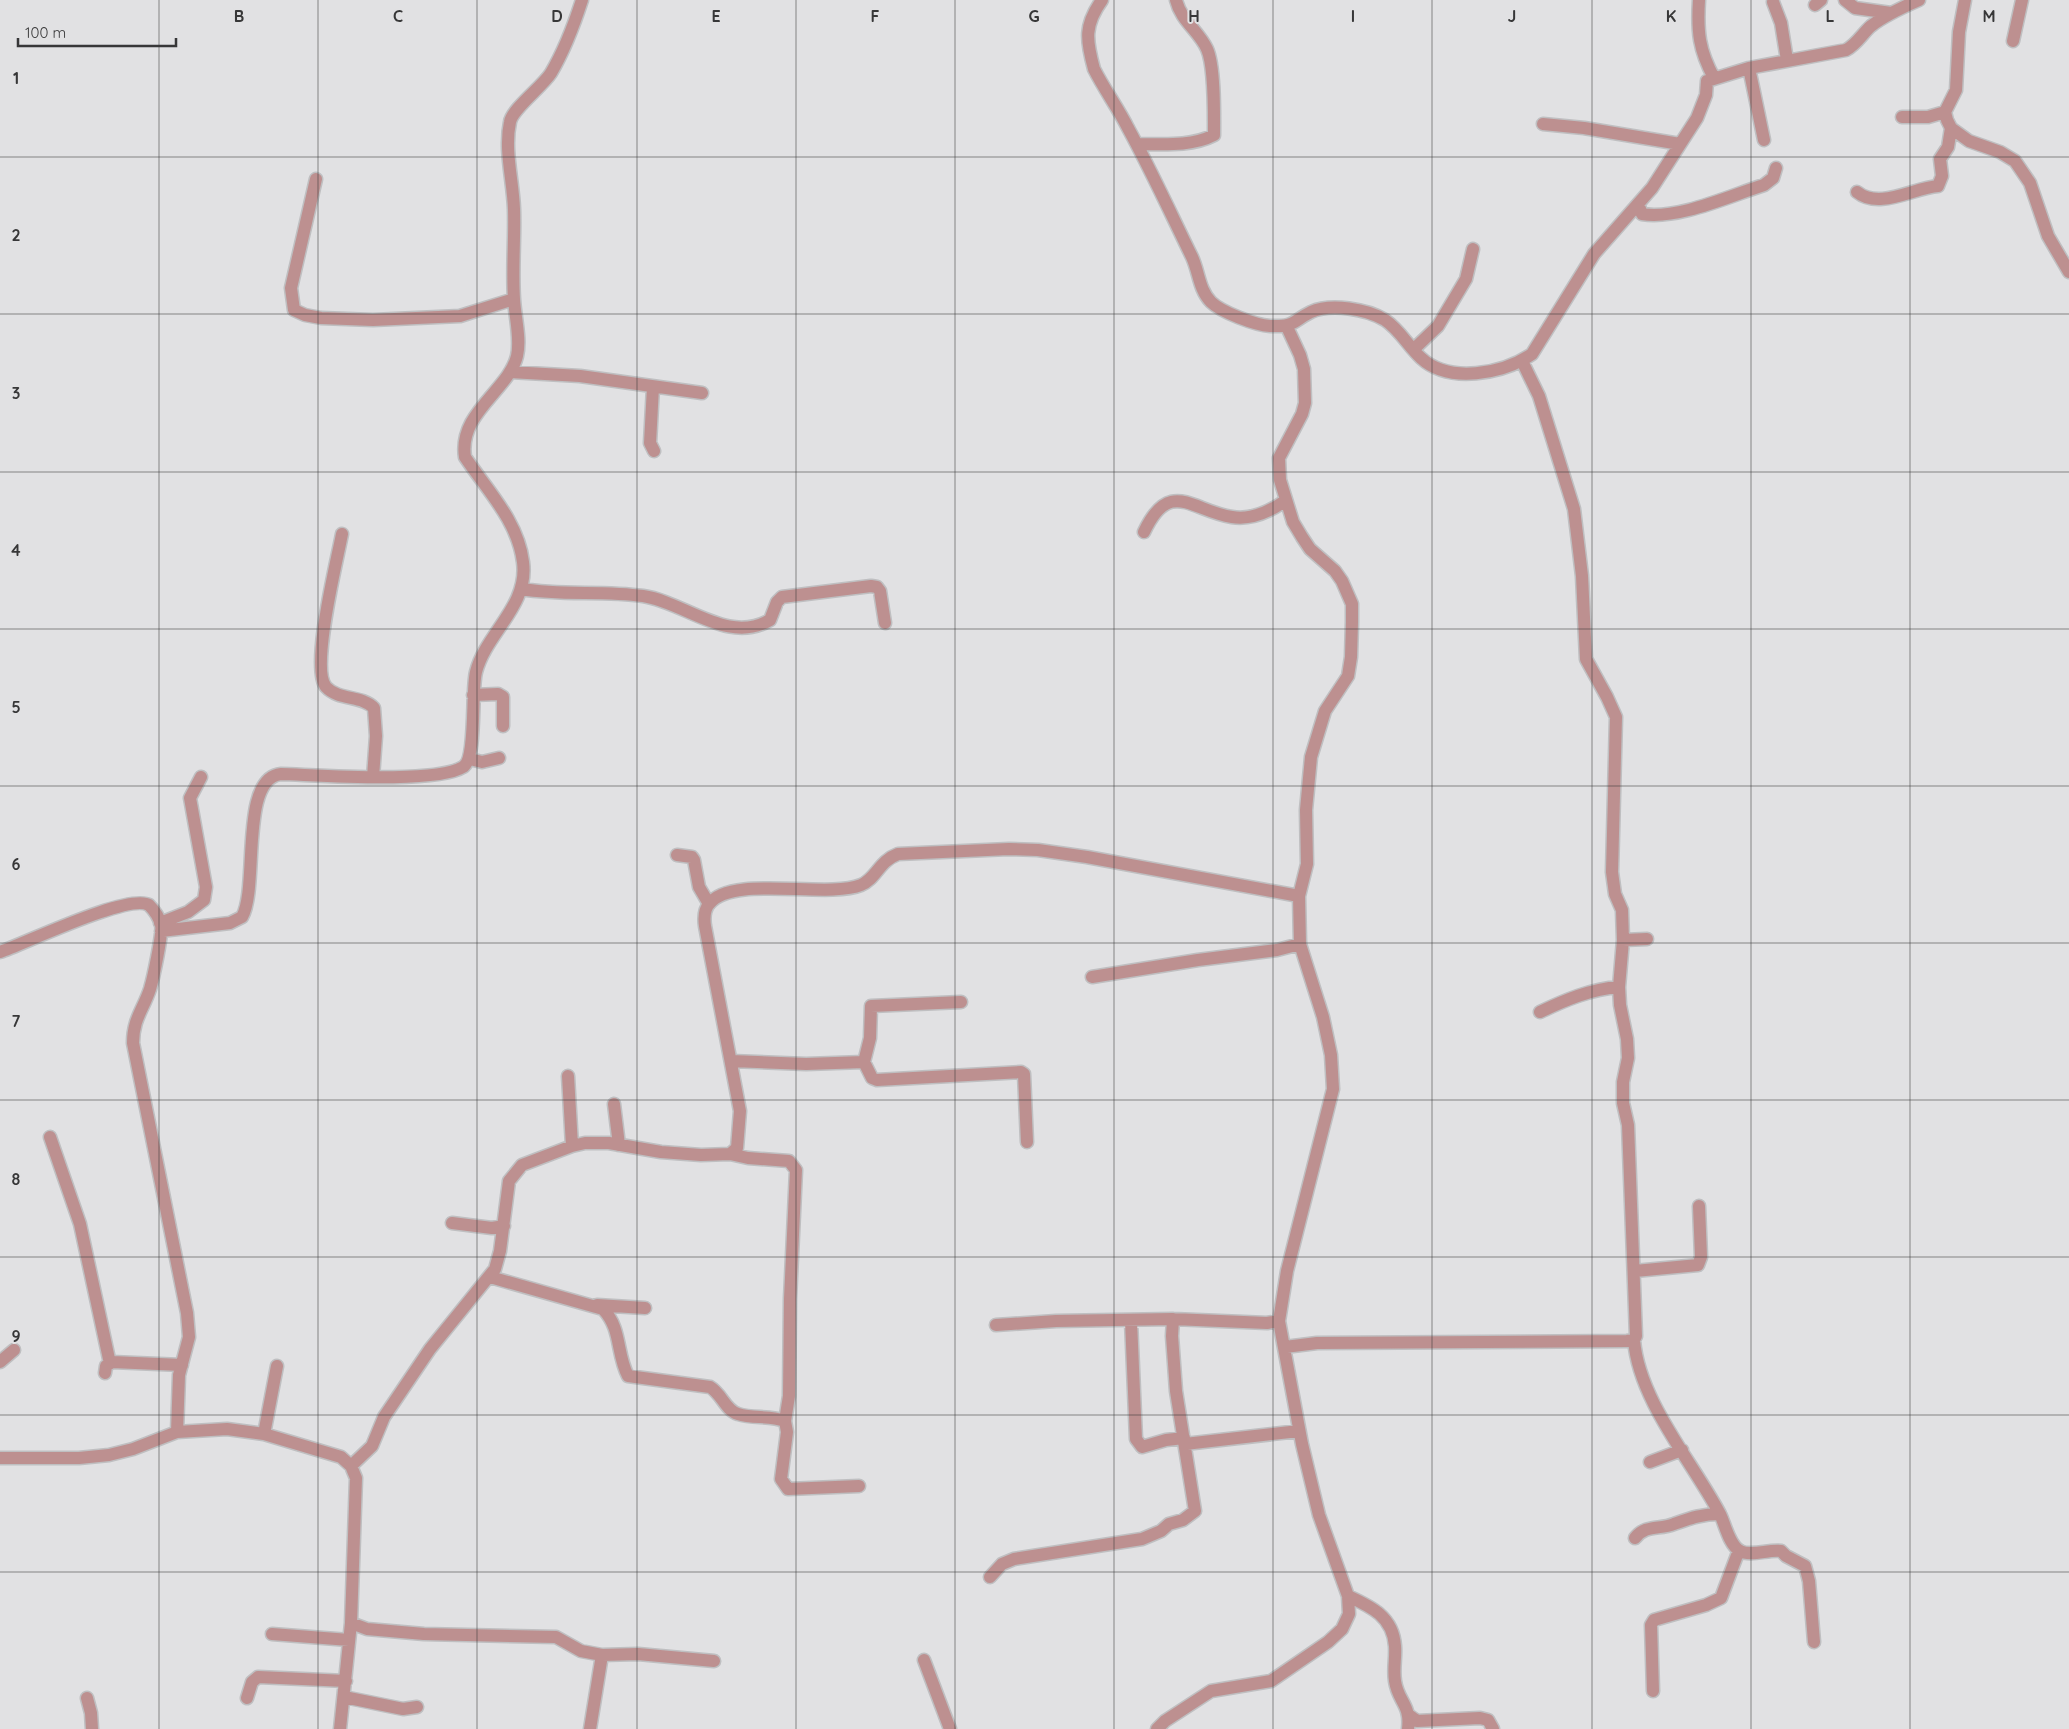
<svg xmlns="http://www.w3.org/2000/svg" width="2069" height="1729" font-family="Quicksand,sans-serif">
<style>
.lines{fill:none;stroke-linecap:round;stroke-linejoin:round}
.minor-casing{stroke:#bfbfc1;stroke-width:15}
.minor{stroke:#bd9090;stroke-width:12}
.grid{fill:none;stroke:#373738;stroke-width:1;stroke-opacity:0.55}
.grid-label{font-size:16px;text-anchor:middle;font-weight:bold;fill:#373738;stroke:#e1e1e3;stroke-width:4;stroke-linejoin:round;paint-order:stroke}
</style>
<rect width="100%" height="100%" fill="#e1e1e3"/>
<g class="lines">
<defs>
<path id="minor" d="M1102,0C1084,25 1086,40 1094,69C1104,89 1118,108 1128,128C1151,170 1171,214 1192,257C1199,272 1199,290 1211,302C1221,312 1255,325 1270,326C1295,327 1291,322 1311,312C1331,303 1367,309 1385,320C1400,330 1408,346 1421,358C1449,384 1503,374 1532,354L1594,254L1652,188L1697,118L1706,95L1707,81L1749,68L1846,50C1857,44 1862,34 1871,26C1885,15 1903,7 1919,0
M1699,0C1697,32 1699,50 1714,78
M1845,0L1855,8L1891,13
M1965,0L1959,32L1956,90L1945,112L1947,120L1951,128L1969,141L2000,152L2015,161L2030,183L2048,236L2069,272
M1773,2L1781,23L1787,60
M1815,5L1821,0
M2013,41L2022,0
M1749,68L1764,140
M1902,117H1928L1945,112
M1543,124L1584,128L1680,144
M1137,144C1162,144 1191,147 1214,135C1214,115 1215,67 1207,49C1199,31 1181,21 1176,0
M316,179L291,288L294,310L305,315L321,318L373,320L460,316L514,299
M1857,192C1879,210 1913,188 1938,186L1942,176L1940,159L1948,147L1951,128
M1638,204L1642,214C1678,220 1729,196 1764,185L1773,178L1776,168
M1414,349L1438,326L1466,279L1473,249
M510,372L580,376L702,393
M653,387L650,443L654,451
M1144,532C1170,477 1192,511 1232,517C1251,520 1271,511 1286,500
M342,534C337,561 310,668 326,687C339,701 362,695 374,708L376,736L373,777
M522,589C562,596 603,590 643,596C685,602 728,645 770,620L777,602L782,597L871,586L877,587L880,591L885,623
M473,695L498,694L503,697V726
M470,759L482,762L499,758
M677,855L692,857L694,860L699,887L709,904
M160,923L188,912L204,900L206,887L190,798L201,777
M161,931L230,923L242,917C259,888 239,778 281,774C317,775 436,784 463,767C477,759 471,691 476,672C486,633 529,606 523,562C518,521 487,490 465,457C458,413 509,390 517,356C521,339 515,317 514,299C512,269 515,239 514,209C513,180 504,150 510,122C512,109 542,87 551,73C564,51 574,25 582,0
M1623,940L1647,939
M0,952C26,943 129,893 149,905C154,910 159,917 161,925C163,933 153,979 150,989C143,1010 133,1019 133,1043L187,1313L189,1337L179,1375L177,1432
M1092,977L1198,960L1277,950L1300,944
M1540,1012C1565,1000 1591,989 1619,987
M731,1061L806,1064L864,1062L870,1038L871,1006L961,1002
M864,1062L872,1078L877,1080L1021,1072L1024,1074L1027,1142
M568,1076L572,1146
M614,1104L619,1145
M50,1137L80,1224L109,1359L112,1362L182,1365
M730,1154L748,1158L789,1161L796,1170L790,1299L789,1396L785,1421
M452,1223L492,1228L504,1226
M1635,1271L1698,1265L1701,1257L1699,1206
M490,1277L603,1309C622,1329 616,1353 628,1376L710,1387C722,1394 725,1410 738,1414C753,1419 770,1415 785,1421L787,1432L781,1479L788,1489L859,1486
M597,1305L645,1308
M1131,1321L1136,1439L1142,1447L1166,1440L1184,1438
M996,1325L1056,1321L1173,1319L1267,1323L1279,1321
M1634,1340C1639,1401 1692,1461 1720,1514C1725,1524 1729,1545 1740,1551C1751,1557 1769,1549 1781,1551L1786,1556L1805,1566L1809,1581L1814,1642
M1285,1347L1317,1343L1627,1341L1634,1340L1636,1336L1628,1125L1623,1103V1082L1628,1058L1627,1039L1620,1005L1619,987L1623,940L1622,910L1615,894L1612,872L1616,717L1607,697L1586,659L1582,576L1574,509L1539,396L1522,361
M0,1362L14,1350
M105,1373L106,1366L112,1362
M264,1434L277,1366
M1185,1444L1299,1431
M0,1458H79L109,1455L133,1449L177,1432L227,1429L264,1434L341,1457L351,1466L356,1478L351,1623L340,1729
M1650,1462L1682,1450
M351,1466L372,1446L384,1417L430,1349L495,1269L500,1251L509,1181L522,1165L572,1146L585,1143H609L661,1152L701,1155L730,1154L737,1148L740,1111L705,926C704,919 704,910 709,904C732,874 826,899 861,885C876,879 879,861 898,854L1009,849L1038,850L1087,857L1299,896
M1635,1538C1646,1524 1659,1530 1674,1524C1691,1518 1702,1514 1720,1514
M990,1577L1002,1564L1014,1559L1142,1539L1161,1531L1169,1524L1183,1520L1195,1511L1176,1391L1172,1336L1173,1319
M1348,1596C1372,1607 1393,1617 1395,1646C1396,1658 1393,1669 1395,1681C1398,1702 1411,1704 1408,1729
M351,1623L367,1629L424,1634L556,1637L581,1651L602,1655L638,1654L714,1661
M272,1634L349,1640
M924,1660L950,1729
M1653,1691L1651,1625L1654,1620L1706,1605L1721,1598L1739,1550
M344,1697L403,1709L417,1707
M87,1698L91,1713L92,1729
M247,1698L252,1682L258,1677L346,1681
M1410,1716L1417,1721L1480,1718L1488,1720L1493,1729
M590,1729L602,1655
M1157,1729L1165,1721L1211,1691L1271,1681L1328,1642L1342,1629L1349,1614L1348,1596L1319,1515L1302,1444L1279,1321L1287,1271L1333,1089L1331,1055L1323,1017L1300,944L1299,896L1307,864L1306,810L1311,757L1325,711L1348,676L1351,657L1352,622V604L1342,581L1335,571L1310,549L1302,537L1293,522L1280,480L1279,458L1302,414L1305,403L1304,369L1300,355L1287,327"/>
</defs>
<use href="#minor" class="minor-casing"/>
<use href="#minor" class="minor"/>
</g>
<path class="grid" d="M159,0V1729M318,0V1729M477,0V1729M637,0V1729M796,0V1729M955,0V1729M1114,0V1729M1273,0V1729M1432,0V1729M1592,0V1729M1751,0V1729M1910,0V1729M0,157H2069M0,314H2069M0,472H2069M0,629H2069M0,786H2069M0,943H2069M0,1100H2069M0,1257H2069M0,1415H2069M0,1572H2069"/>
<g class="grid-label">
<text x="239" y="22">B</text>
<text x="398" y="22">C</text>
<text x="557" y="22">D</text>
<text x="716" y="22">E</text>
<text x="875" y="22">F</text>
<text x="1034" y="22">G</text>
<text x="1194" y="22">H</text>
<text x="1353" y="22">I</text>
<text x="1512" y="22">J</text>
<text x="1671" y="22">K</text>
<text x="1830" y="22">L</text>
<text x="1989" y="22">M</text>
<text x="16" y="84">1</text>
<text x="16" y="241">2</text>
<text x="16" y="399">3</text>
<text x="16" y="556">4</text>
<text x="16" y="713">5</text>
<text x="16" y="870">6</text>
<text x="16" y="1027">7</text>
<text x="16" y="1185">8</text>
<text x="16" y="1342">9</text>
</g>
<path d="M18 38v8h158v-8" fill="none" stroke="#373738" stroke-width="2.5"/>
<text x="25" y="38" font-size="15" fill="#373738" stroke="#e1e1e3" stroke-width="4" paint-order="stroke">100 m</text>
</svg>
